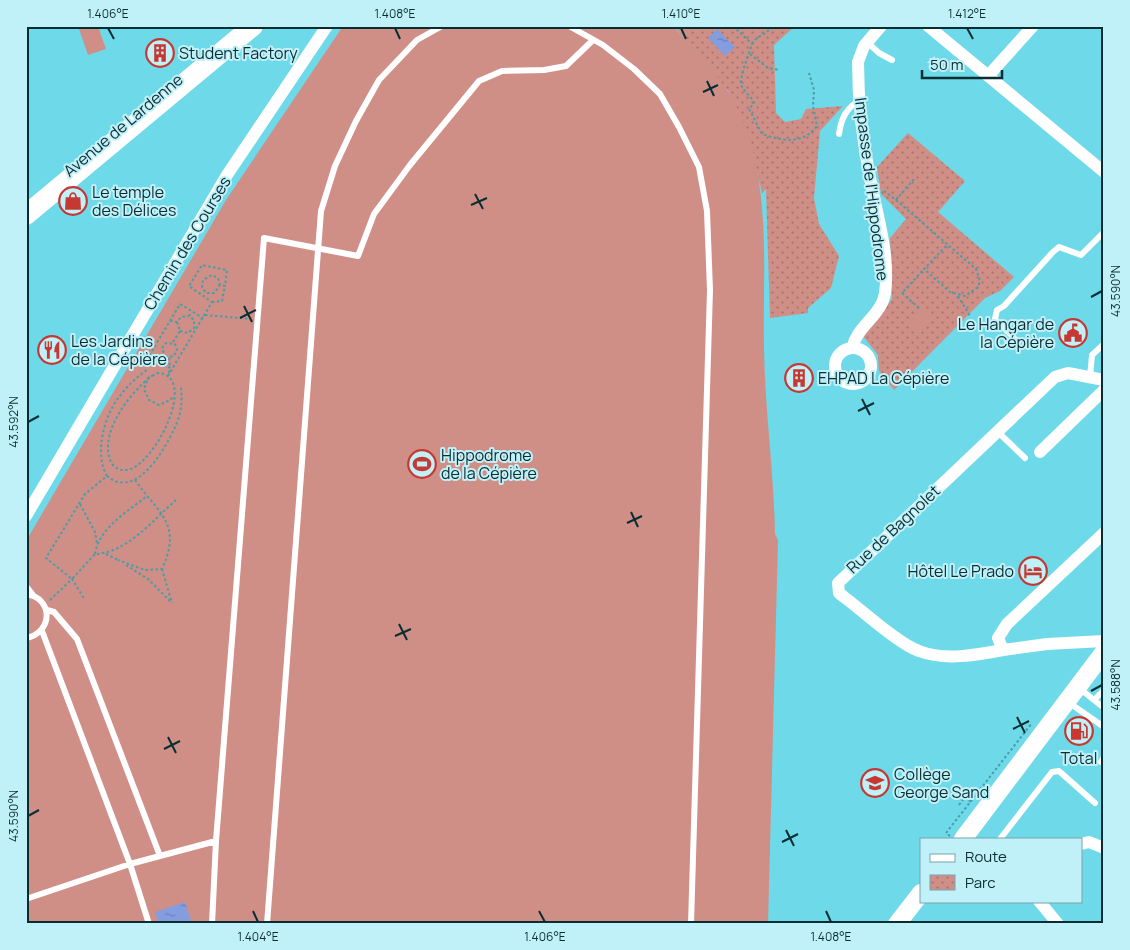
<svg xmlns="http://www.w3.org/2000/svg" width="1130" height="950" font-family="Manrope,sans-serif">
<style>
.park{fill:url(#park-dots)}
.garden{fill:#cf8f87}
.water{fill:url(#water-ripples)}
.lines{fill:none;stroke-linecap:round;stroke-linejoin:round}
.path{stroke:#4a9ca7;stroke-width:2;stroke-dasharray:2.5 2.5;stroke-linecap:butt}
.service{stroke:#fff;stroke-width:6}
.minor{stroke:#fff;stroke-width:12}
.secondary{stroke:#fff;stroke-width:18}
.primary{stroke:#fff;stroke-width:20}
.ticks{fill:none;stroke:#0a2d32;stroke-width:2}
.labels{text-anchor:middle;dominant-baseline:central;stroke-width:4;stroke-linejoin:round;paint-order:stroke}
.poi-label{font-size:16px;fill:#0a2d32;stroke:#c1f1f8;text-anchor:start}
.street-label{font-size:16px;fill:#0a2d32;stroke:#c1f1f8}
.neatline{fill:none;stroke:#0a2d32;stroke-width:2}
.ticks-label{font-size:12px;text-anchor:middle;fill:#0a2d32}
</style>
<defs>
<pattern id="park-dots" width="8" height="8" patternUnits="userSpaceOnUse" patternTransform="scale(1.25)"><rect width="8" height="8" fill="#cf8f87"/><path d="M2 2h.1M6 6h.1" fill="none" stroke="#a6756f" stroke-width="1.8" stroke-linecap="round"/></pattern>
<pattern id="water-ripples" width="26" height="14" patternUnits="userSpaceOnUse" patternTransform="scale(1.25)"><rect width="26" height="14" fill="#849ddf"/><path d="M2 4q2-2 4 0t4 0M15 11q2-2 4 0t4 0" fill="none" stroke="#6a80b5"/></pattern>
</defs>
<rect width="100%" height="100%" fill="#6ed9e8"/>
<path class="park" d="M674,26H795L774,45L776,113L785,122L801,119L806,109L843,106L820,131L814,198L819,224L839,256L831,288L808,308V313L770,318L766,189L762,193L749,140L728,91Z
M908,133L965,181L938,212L1014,277L1000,291L985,298L894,390L879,371L878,355L863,336L892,299L890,238L906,219L881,194L877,167Z"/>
<path class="garden" d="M78,26H98L106,49L88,55Z
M343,26H673C692,47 712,67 727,90C775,167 762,264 764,349C765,411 774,472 775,534L778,540L768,924H26V541L226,200Z
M921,306L930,318L918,333L906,324Z"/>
<path class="water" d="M717,29L735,47L725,56L708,38Z
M185,902L192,924H159L155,912Z"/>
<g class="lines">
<path class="path" d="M733,26L752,44
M772,26C767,34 761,34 755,40C751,44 739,80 741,84C743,92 751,95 754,103L749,109L762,134C783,141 802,145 817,126L813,106L814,90L809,73
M750,54L768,68L780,70
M884,191L896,200L976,269L980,281L978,287L965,296L950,292L924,269L948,244
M896,200L915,178
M958,296L970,316
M212,302L222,301L225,286L220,285L218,278L212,275L203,280L202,287L206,293H214L220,285
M919,308L902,293L924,269
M205,315L250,319
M170,321L177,322L181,317L189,316
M180,331L188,333L194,328V320L189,316L191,313
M173,342L180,331L177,322
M165,356L169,357L170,367
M154,359L165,356L162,348L166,343L175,344L177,350L174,356L169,357
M169,373L170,368L149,356L180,304L203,318
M153,375C131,391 96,435 112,464C116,468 120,471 126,470C153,469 200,376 158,373L148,378L144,389L149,400L159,405L170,400L174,396
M168,376L212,302L189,286L202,265L227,270L225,286
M107,476C94,454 104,416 119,397C127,386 137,377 148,369
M135,480L147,496
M176,500C153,520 127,553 95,554L72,579L46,558L85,494L107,476C138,503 171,440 179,417C182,407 182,397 181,387
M80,504L95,532L97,543
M95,554C99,528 127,512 147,496C170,521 177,536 162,569L145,570L118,560
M106,554L118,560
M126,565L148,579L172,603
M162,569L172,603
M50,600L72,579L85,600
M959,805L965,797L971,802
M950,836L946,833L1032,723"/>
<path class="service" d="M569,26L603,45L634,69L660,94L679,127L699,167L707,211L710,290L691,924
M867,42L879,53L892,60
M839,134C841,119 846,108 860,100
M1015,339L995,319L997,310L1004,306L1053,252L1059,247L1081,255L1104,232
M1090,377L1092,355L1104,344
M997,431L1025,458
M26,586L33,595
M26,594C54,598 53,633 26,638
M47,610L54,612L77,639L160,856
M42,631L130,864L149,924
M1079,688L1104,708
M1094,700L1104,690
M1068,702L1104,727
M1101,762L1104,757
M1000,839L1052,772L1059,771L1095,803
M26,899L130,864L216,841L264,238L358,256L374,214L410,165L479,81L502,71L544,70L566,66L593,40
M212,924L216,841
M267,924L321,211L335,166L356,121L379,80L417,40L442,26"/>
<path class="minor" d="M928,26L1104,172
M988,76L1033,26
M852,348C857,326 882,315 885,293C890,257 878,219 871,183C863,145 858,101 858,62L864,46L881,26
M835 366a18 18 0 1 1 36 0a18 18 0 1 1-36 0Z
M1040,452L1104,390
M26,516L227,175L327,26
M1104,533L1007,624L998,638L1003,650L1047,644L1104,641
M1003,650C977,655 945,661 919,651C899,644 863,611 844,597L839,593L838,583L1055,377L1068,373L1104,380
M1081,844L1089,842L1104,848
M1039,901L1058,924"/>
<path class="secondary" d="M963,839L1104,652
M897,924L921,893"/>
<path class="primary" d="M26,215L253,26"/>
</g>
<path class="ticks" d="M108,28L114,39M395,28L400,39M681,28L686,39M967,28L973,39M707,81L714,96M703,92L718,85M475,194L483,209M471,205L487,198M1091,297L1102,291M244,306L252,322M240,318L256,310M862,399L870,415M858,411L874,403M28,422L39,416M631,512L638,527M627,523L642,516M399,624L407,640M395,636L411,629M1091,691L1102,685M1017,717L1025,733M1013,729L1029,721M168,737L176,753M164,749L180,741M28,816L39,810M786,830L794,846M782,842L798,834M253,911L258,922M539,911L545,922M826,911L831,922"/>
<defs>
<symbol id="building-ring" viewBox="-11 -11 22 22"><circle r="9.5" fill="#c1f1f8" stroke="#c63831" stroke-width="1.5"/><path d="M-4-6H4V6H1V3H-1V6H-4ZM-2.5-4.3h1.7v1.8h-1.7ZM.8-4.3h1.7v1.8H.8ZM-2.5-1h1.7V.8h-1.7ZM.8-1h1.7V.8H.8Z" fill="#c63831"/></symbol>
<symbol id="shop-ring" viewBox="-11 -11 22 22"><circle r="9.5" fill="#c1f1f8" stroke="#c63831" stroke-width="1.5"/><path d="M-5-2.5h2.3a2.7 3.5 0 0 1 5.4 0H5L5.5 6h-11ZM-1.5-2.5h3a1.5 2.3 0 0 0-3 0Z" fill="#c63831"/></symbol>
<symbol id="civic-ring" viewBox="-11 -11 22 22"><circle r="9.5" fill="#c1f1f8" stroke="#c63831" stroke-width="1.5"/><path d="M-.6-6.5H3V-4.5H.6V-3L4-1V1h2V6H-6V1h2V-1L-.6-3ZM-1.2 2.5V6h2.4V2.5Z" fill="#c63831"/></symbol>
<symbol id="restaurant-ring" viewBox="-11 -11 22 22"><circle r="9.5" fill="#c1f1f8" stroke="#c63831" stroke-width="1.5"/><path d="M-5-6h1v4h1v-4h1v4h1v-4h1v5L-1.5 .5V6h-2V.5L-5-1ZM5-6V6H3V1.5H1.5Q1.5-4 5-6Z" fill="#c63831"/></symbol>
<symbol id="stadium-ring" viewBox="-11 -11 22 22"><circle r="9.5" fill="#c1f1f8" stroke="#c63831" stroke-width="1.5"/><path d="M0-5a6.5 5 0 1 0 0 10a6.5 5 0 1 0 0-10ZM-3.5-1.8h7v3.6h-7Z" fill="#c63831"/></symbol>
<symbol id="hotel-ring" viewBox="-11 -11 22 22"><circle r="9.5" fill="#c1f1f8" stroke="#c63831" stroke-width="1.5"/><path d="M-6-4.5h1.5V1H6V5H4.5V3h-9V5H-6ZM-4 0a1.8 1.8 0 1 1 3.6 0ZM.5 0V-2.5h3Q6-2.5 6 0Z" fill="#c63831"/></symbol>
<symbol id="fuel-ring" viewBox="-11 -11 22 22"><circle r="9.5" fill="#c1f1f8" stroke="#c63831" stroke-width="1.5"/><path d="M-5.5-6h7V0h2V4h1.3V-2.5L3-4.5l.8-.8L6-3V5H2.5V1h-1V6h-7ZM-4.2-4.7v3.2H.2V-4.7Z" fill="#c63831"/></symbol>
<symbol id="school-ring" viewBox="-11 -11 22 22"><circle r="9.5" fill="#c1f1f8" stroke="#c63831" stroke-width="1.5"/><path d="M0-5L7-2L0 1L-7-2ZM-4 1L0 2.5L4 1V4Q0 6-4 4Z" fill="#c63831"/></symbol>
</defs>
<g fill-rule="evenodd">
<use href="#building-ring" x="144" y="37" width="32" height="32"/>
<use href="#shop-ring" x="57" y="185" width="32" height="32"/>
<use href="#civic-ring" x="1057" y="317" width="32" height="32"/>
<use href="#restaurant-ring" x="36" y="334" width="32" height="32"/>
<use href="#building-ring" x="783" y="362" width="32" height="32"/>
<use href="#stadium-ring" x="406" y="448" width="32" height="32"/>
<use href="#hotel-ring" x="1017" y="555" width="32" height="32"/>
<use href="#fuel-ring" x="1063" y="715" width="32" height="32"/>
<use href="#school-ring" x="859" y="767" width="32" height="32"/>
</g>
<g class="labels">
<g class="poi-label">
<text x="179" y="53">Student Factory</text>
<text x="92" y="192">Le temple<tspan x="92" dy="18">des Délices</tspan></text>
<text x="1054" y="324" text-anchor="end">Le Hangar de<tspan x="1054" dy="18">la Cépière</tspan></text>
<text x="71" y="341">Les Jardins<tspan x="71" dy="18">de la Cépière</tspan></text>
<text x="818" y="378">EHPAD La Cépière</text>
<text x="441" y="455">Hippodrome<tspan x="441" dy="18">de la Cépière</tspan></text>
<text x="1014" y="571" text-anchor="end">Hôtel Le Prado</text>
<text x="1079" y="758" text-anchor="middle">Total</text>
<text x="894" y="774">Collège<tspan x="894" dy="18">George Sand</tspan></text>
</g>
<g class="street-label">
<text transform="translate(123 125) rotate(-40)">Avenue de Lardenne</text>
<text transform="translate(872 189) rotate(83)">Impasse de l'Hippodrome</text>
<text transform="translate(187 243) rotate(-59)">Chemin des Courses</text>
<text transform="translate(893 529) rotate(-43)">Rue de Bagnolet</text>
</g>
</g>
<rect width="1130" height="950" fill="none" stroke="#c1f1f8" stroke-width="55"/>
<rect x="920" y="838" width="162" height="65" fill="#c1f1f8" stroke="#78a3a9"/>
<rect x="930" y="854" width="25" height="8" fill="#ffffff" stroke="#78a3a9"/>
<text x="965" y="862" font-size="15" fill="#0a2d32">Route</text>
<rect x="930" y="875" width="25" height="15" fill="url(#park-dots)" stroke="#78a3a9"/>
<text x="965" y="888" font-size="15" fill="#0a2d32">Parc</text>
<path d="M922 70v8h80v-8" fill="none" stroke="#0a2d32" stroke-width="2.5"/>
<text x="930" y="70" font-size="15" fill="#0a2d32" stroke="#c1f1f8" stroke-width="4" paint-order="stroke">50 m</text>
<rect x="28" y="28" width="1074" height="894" class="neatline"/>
<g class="ticks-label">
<text x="108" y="18">1.406°E</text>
<text x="395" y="18">1.408°E</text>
<text x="681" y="18">1.410°E</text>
<text x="967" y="18">1.412°E</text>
<text transform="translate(1116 291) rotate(-90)" y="4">43.590°N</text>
<text transform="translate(14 422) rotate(-90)" y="4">43.592°N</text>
<text transform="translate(1116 685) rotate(-90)" y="4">43.588°N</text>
<text transform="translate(14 816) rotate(-90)" y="4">43.590°N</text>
<text x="258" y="941">1.404°E</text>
<text x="545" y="941">1.406°E</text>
<text x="831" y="941">1.408°E</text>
</g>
</svg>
